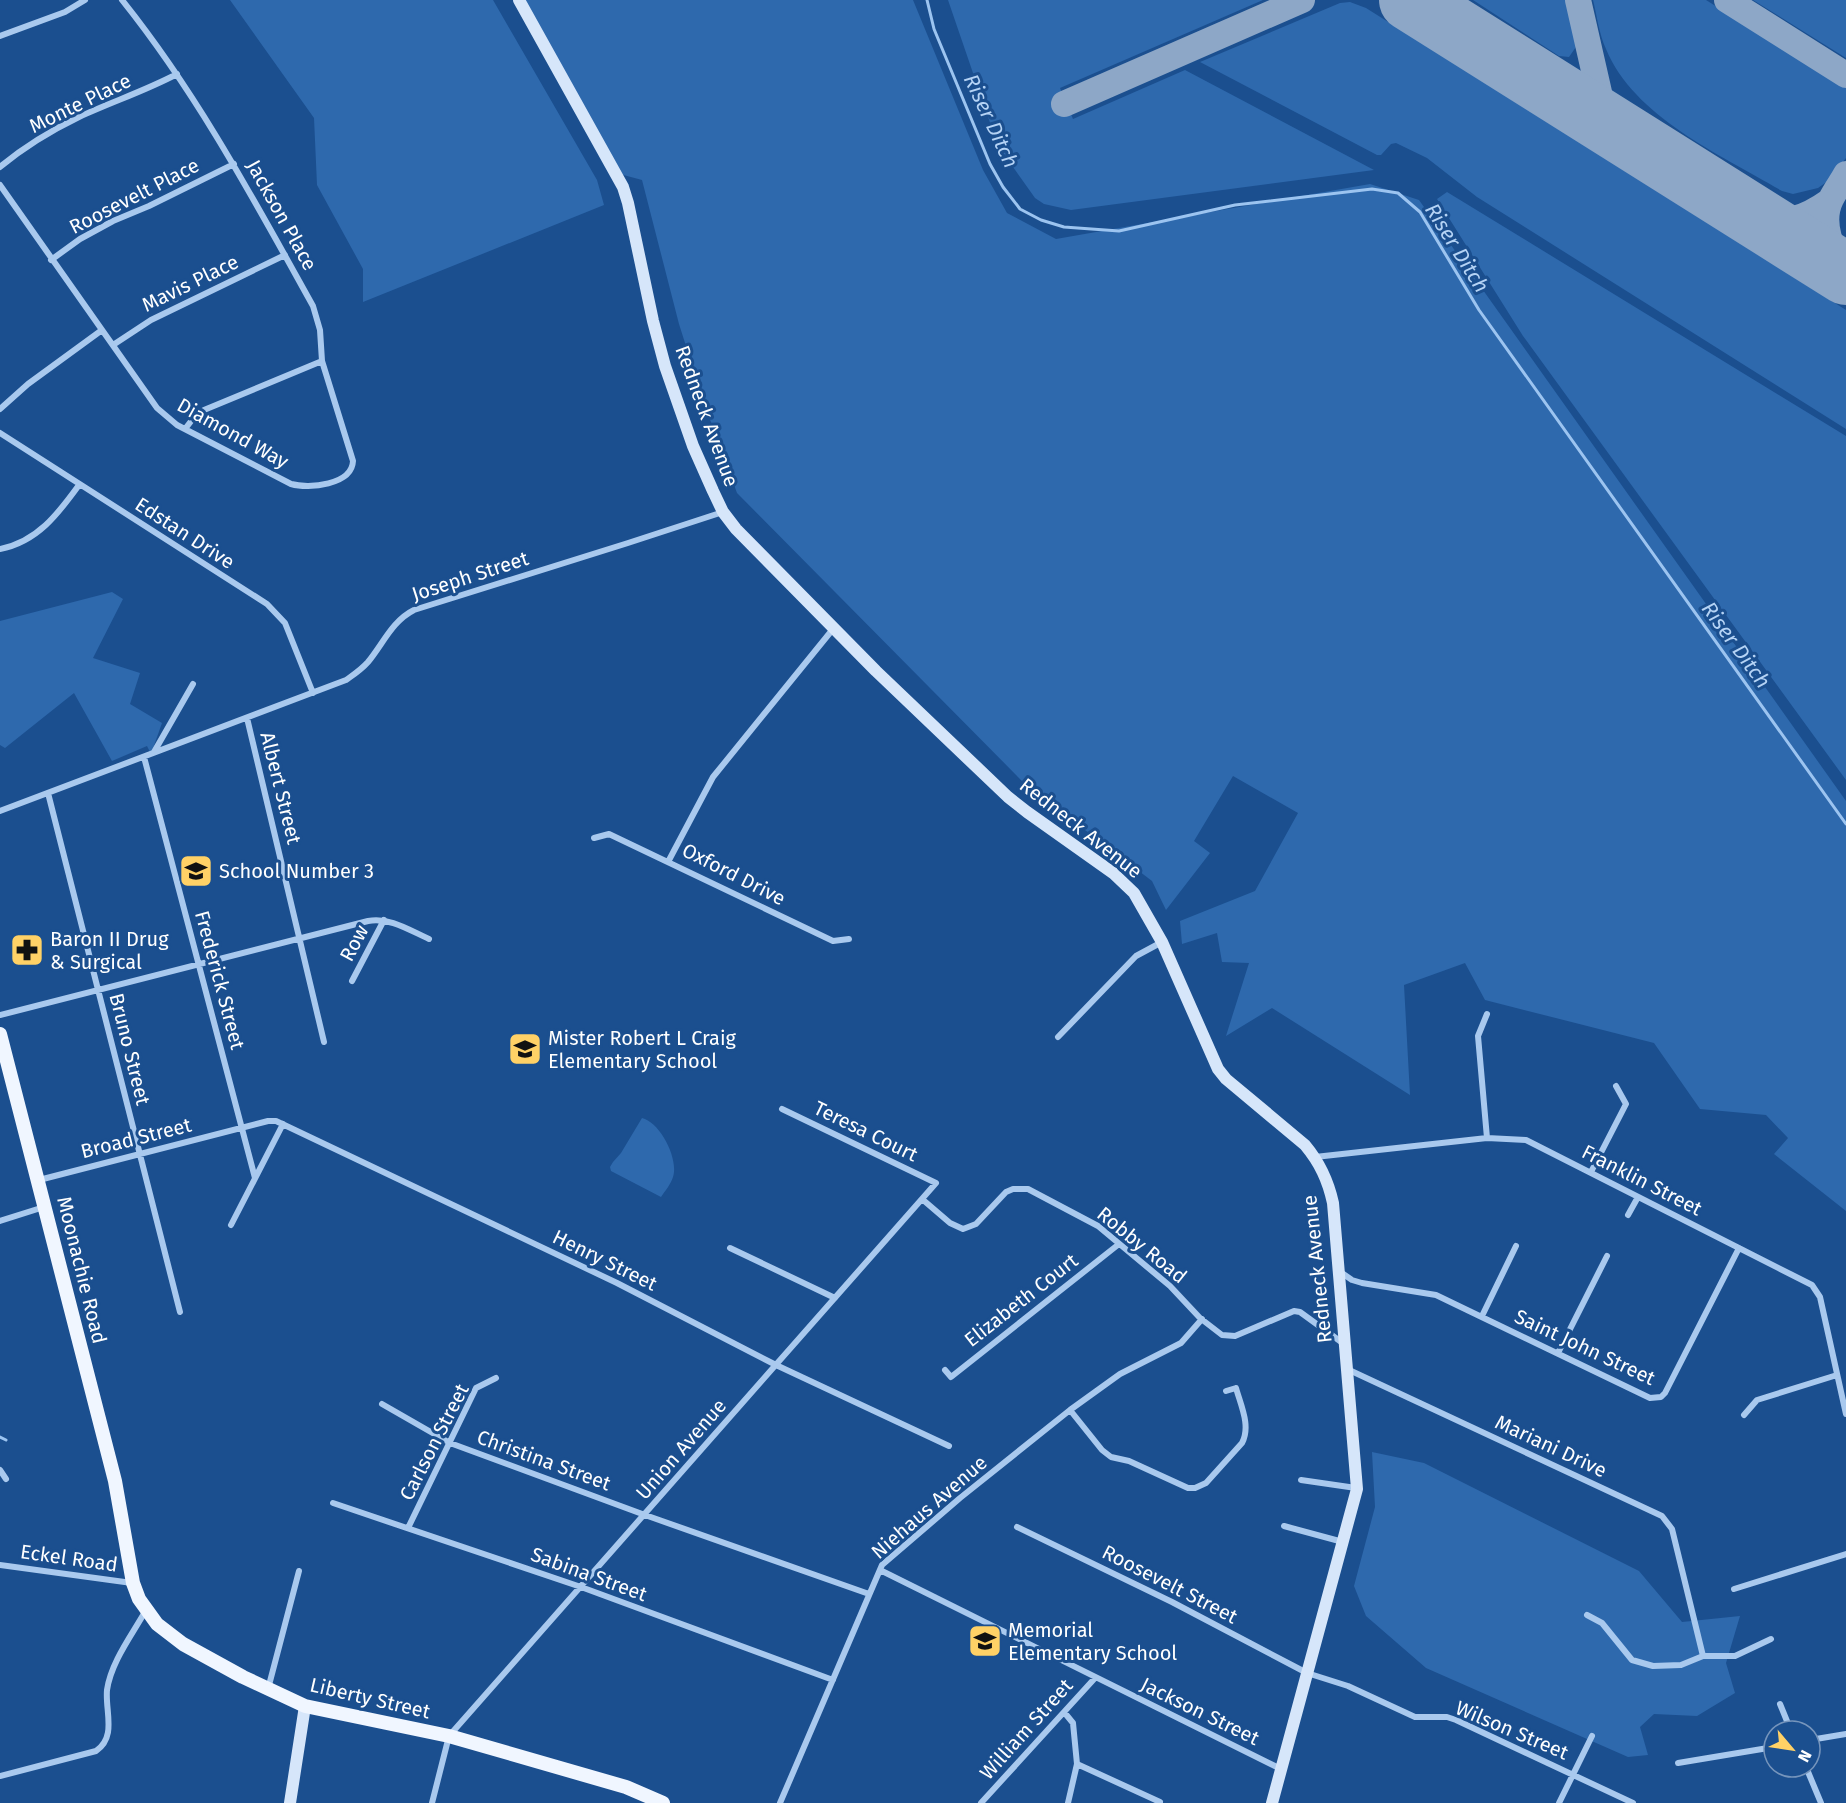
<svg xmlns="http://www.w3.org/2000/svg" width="1846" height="1803" font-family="'Fira Sans',sans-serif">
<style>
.green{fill:#2e69ad}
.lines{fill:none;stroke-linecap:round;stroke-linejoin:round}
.stream{stroke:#9cc4f0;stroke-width:3}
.taxiway{stroke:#8da7c7;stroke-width:26}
.runway{stroke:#8da7c7;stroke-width:62}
.street{stroke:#a9c9ee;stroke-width:6}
.secondary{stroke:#d6e6fa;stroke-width:12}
.primary{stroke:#f0f6ff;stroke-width:14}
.labels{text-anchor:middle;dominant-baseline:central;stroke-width:6;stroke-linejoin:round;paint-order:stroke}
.street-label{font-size:20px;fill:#fff;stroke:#1b4f8f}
.poi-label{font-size:20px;fill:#fff;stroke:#1b4f8f;text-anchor:start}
.water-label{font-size:21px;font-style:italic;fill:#b5d3f5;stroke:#1b4f8f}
</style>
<rect width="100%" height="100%" fill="#1b4f8f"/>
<path class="green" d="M230,0H493L597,180L604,205L363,302V269L317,185L314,118Z
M514,0H913L983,170L1007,213L1056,239L1370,184L1419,200L1846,801V1211L1774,1154L1788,1138L1766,1115L1700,1109L1654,1043L1485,1000L1465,963L1404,985L1410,1095L1272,1008L1226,1036L1249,963L1222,962L1217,933L1182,944L1180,921L1255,891L1298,813L1233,776L1194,841L1210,853L1166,910L1152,881L1026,785L737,493L705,406L679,324L642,180L616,173Z
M948,0H1263L1060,88L1073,119L1185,70L1374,170L1071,210L1044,204L1035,198L998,146Z
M1473,0H1567L1578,44L1569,57L1559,56Z
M1593,0H1706L1846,88V158L1828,181L1818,188L1793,194L1782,191C1721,155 1634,117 1606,49C1599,34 1597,16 1593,0Z
M1753,0H1846V58Z
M1350,2L1366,8L1846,310V429L1477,197L1427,158L1396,143L1391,144L1381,155H1377L1200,62L1340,3Z
M1447,192L1846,436V780L1523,336L1437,199Z
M112,592L123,599L93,658L140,673L130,704L162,723L151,754L147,746L112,761L74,693L5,748L0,745V621Z
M642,1118C660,1122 679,1159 673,1177C671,1184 665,1191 661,1197L611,1171L610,1167L613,1162L621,1153Z
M1372,1452L1424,1463L1639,1571L1682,1622L1740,1616L1726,1663L1735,1693L1697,1716L1654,1714L1640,1727L1648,1755L1628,1757L1426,1668L1366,1616L1354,1586L1375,1507Z"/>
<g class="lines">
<path class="stream" d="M927,0L934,29L990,164L1003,187L1020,209L1041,220L1064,227L1119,231L1235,205L1372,189L1398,193L1420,212L1479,310L1846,824
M0,1437L6,1440"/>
<path class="taxiway" d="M1428,0L1448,24
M1578,0L1606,123
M1727,0L1846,75
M1064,104L1302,0
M1846,174C1841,183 1835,191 1831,199C1819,223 1832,252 1846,272
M1755,217C1788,224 1803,220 1830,201"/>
<path class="runway" d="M1410,0L1846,274"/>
<path class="street" d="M0,36L65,12L85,0
M0,167C24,147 50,131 79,117C111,102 145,91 177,74
M0,185L157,408L177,425L291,484C309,489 352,485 353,461L322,361L320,330L313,306C254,200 198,95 122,0
M51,260L80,239L113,221L149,206L234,164
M113,345L151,320L285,255
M0,409L28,384L102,330
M185,429L195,416L204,410L322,361
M0,433L267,604L285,623L313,693
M0,549C37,542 58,514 79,485
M247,718L324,1042
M154,752L193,684
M144,757L255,1178
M48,793L180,1312
M0,811L346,680C353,675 361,670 368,662C383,644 392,621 414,610L628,543L723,512
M594,838L609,834L833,941L849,939
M668,862L713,777L833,629
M352,981L384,920
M0,1015L368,921C390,917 409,930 429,939
M1058,1037L1136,956L1162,942
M1487,1138L1478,1036L1487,1014
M1315,1157L1487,1138L1526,1140L1812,1285L1820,1297L1846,1414
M1591,1172L1626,1104L1616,1086
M39,1180L268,1121H276L617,1283L776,1365L949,1446
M922,1199L950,1223L963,1229L976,1224L1006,1192L1013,1189H1028L1098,1226L1170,1286L1200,1318L1222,1335L1235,1336L1294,1311L1300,1312L1344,1344
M1628,1215L1638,1197
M0,1221L44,1207
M231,1225L283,1124
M730,1248L835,1298
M1339,1271L1352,1280L1362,1283L1436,1295L1650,1398L1661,1397L1665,1393L1739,1248
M1482,1316L1516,1246
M1558,1353L1607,1256
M1347,1369L1662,1516L1672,1529L1703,1656L1681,1665L1653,1666L1632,1660L1602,1623L1587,1615
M945,1370L951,1377L1119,1244
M382,1404L450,1443L645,1515L869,1594
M1070,1410L1102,1450L1111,1457L1129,1461L1188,1488H1195L1206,1483L1242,1443C1251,1426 1241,1406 1236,1388L1226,1391
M1744,1415L1757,1400L1837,1375
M0,1470L6,1479
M1301,1480L1356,1488
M333,1503L581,1587L833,1680
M1284,1526L1343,1542
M1017,1527L1172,1602L1307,1673L1348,1686L1415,1717H1447L1456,1720L1633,1803
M408,1528L476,1388L496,1378
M0,1565L132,1583
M880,1570L1281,1769
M1734,1589L1846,1554
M1703,1656H1735L1771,1639
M268,1689L299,1571
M1780,1704L1791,1731
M1064,1712L1073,1723L1077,1764L1160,1802
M1810,1740L1846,1734
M1678,1763L1774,1747
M1806,1767L1821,1803
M0,1776L96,1751C117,1737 105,1711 107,1690C111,1662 132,1635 146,1610
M432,1803L449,1736L936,1183L782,1109
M780,1803L882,1565L960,1498L1070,1410L1120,1374L1181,1343L1202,1319
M981,1803L1095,1678
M1068,1803L1077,1764
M1559,1803L1592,1736"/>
<path class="secondary" d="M519,0L623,187L628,203L653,321L665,366L693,446L713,491L723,512L736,529L876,671L1008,797L1027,812L1113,873L1134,893L1162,942L1218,1069L1226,1079L1305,1145C1320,1163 1328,1180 1333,1203L1357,1489L1272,1803
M290,1803L305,1706"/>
<path class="primary" d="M0,1034L115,1481L133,1583L139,1599L157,1624L183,1644L243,1677L305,1706L449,1736L626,1787L663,1803"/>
</g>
<defs>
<symbol id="school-square" viewBox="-11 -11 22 22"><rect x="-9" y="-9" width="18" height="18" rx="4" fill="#ffd166" stroke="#1b4f8f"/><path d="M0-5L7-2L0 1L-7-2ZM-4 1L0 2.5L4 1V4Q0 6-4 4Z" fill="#111"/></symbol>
<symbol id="pharmacy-square" viewBox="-11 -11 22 22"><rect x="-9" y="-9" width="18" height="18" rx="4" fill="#ffd166" stroke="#1b4f8f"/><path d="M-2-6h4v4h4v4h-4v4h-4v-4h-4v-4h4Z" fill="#111"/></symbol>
</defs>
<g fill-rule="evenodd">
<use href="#school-square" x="177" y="852" width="38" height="38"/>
<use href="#pharmacy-square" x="8" y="931" width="38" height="38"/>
<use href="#school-square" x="506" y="1030" width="38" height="38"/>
<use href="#school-square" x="966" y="1622" width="38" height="38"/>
</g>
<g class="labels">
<g class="street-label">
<text transform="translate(80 103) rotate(-26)">Monte Place</text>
<text transform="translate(134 196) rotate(-27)">Roosevelt Place</text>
<text transform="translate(282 215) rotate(61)">Jackson Place</text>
<text transform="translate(190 283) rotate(-26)">Mavis Place</text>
<text transform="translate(707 416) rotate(70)">Redneck Avenue</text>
<text transform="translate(233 433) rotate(29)">Diamond Way</text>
<text transform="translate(185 533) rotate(33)">Edstan Drive</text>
<text transform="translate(470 576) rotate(-18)">Joseph Street</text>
<text transform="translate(281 788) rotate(76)">Albert Street</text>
<text transform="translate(1081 828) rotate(38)">Redneck Avenue</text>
<text transform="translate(734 874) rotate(27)">Oxford Drive</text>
<text transform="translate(354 943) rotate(-62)">Row</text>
<text transform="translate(220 980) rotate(75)">Frederick Street</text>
<text transform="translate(130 1049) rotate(76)">Bruno Street</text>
<text transform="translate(866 1131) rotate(26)">Teresa Court</text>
<text transform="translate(136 1138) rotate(-14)">Broad Street</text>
<text transform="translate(1642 1180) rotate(27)">Franklin Street</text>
<text transform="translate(1142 1245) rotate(39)">Robby Road</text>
<text transform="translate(605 1260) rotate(26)">Henry Street</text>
<text transform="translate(1317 1269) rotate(-96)">Redneck Avenue</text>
<text transform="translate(82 1270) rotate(76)">Moonachie Road</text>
<text transform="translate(1021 1300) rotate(-38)">Elizabeth Court</text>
<text transform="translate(1585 1347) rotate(25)">Saint John Street</text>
<text transform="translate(434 1442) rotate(-63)">Carlson Street</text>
<text transform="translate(1551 1446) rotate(25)">Mariani Drive</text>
<text transform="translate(681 1449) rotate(-49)">Union Avenue</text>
<text transform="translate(544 1460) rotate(20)">Christina Street</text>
<text transform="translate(929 1507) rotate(-41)">Niehaus Avenue</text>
<text transform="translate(69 1558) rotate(8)">Eckel Road</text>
<text transform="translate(589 1574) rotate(20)">Sabina Street</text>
<text transform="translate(1170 1584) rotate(27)">Roosevelt Street</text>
<text transform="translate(370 1698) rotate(13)">Liberty Street</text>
<text transform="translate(1200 1711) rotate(26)">Jackson Street</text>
<text transform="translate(1026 1729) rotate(-48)">William Street</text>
<text transform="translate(1512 1730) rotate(23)">Wilson Street</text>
</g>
<g class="poi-label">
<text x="219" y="871">School Number 3</text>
<text x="50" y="939">Baron II Drug<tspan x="50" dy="23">&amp; Surgical</tspan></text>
<text x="548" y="1038">Mister Robert L Craig<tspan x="548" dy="23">Elementary School</tspan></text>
<text x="1008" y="1630">Memorial<tspan x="1008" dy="23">Elementary School</tspan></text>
</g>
<g class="water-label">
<text transform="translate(991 121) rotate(65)">Riser Ditch</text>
<text transform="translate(1457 248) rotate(58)">Riser Ditch</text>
<text transform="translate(1736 645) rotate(54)">Riser Ditch</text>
</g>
</g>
<g transform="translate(1792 1749) rotate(119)"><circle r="28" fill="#1b4f8f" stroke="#7695bc" stroke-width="1.5"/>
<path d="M0-4.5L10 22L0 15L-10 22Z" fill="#ffd166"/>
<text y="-9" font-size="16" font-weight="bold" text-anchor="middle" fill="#ffffff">N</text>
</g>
</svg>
